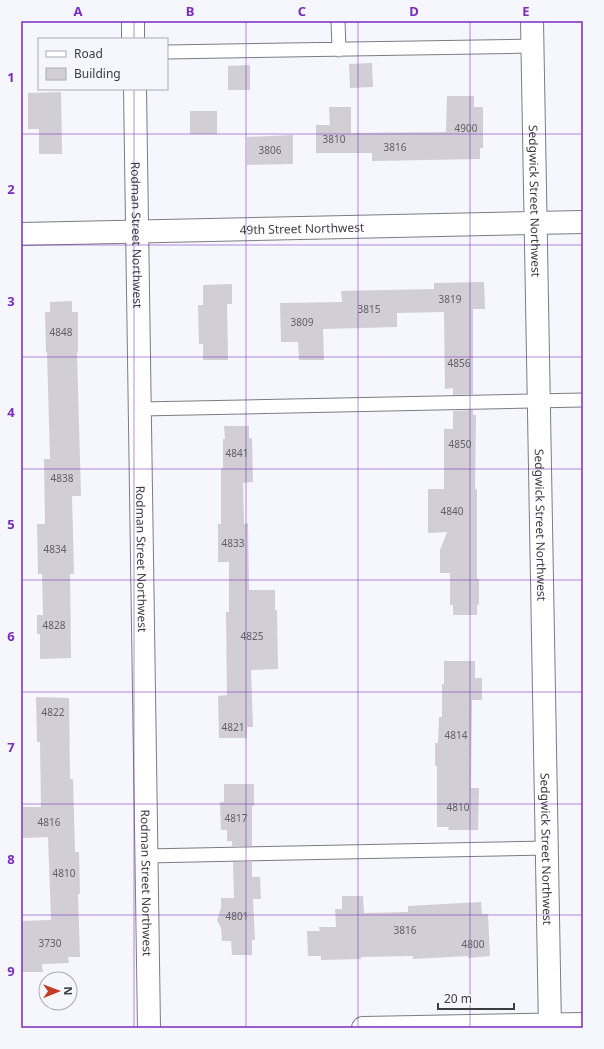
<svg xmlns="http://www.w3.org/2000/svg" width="604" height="1049" font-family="'Noto Sans',sans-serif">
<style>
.building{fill:#d1ced6}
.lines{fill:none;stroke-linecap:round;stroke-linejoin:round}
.service-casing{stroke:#7c7d84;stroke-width:15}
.minor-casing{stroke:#7c7d84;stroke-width:24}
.service{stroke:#fff;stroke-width:13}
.minor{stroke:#fff;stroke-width:22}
.grid{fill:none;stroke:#7b2cbf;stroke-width:1;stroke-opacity:0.55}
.labels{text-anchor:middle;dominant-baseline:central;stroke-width:3;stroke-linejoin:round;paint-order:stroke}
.number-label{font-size:10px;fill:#616166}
.street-label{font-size:12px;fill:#3c3d40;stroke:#f5f6fe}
.neatline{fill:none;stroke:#7b2cbf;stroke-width:1.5}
.grid-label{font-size:13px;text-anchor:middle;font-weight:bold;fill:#7b2cbf}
</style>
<rect width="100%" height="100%" fill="#f5f6fe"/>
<path class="building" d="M372,63L373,87L350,88L349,64Z
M250,65V90H228V66Z
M61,92L62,154H39V129H28V93Z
M447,96H474V107H483V148H480V159L372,161V153H316V125H330L329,107H351V133L446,132Z
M190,111H217V134H190Z
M293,135V164L247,165V137Z
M484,282L485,309H473V394L453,395V388L445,389L444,312L397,313V327L323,329L324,360H299L298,342H281L280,303L342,302L341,291L434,289V283Z
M232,284V304H227L228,360H203V344H199L198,305H203V285Z
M72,301V312H78V352H77L81,496H72L74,574H70L71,658L40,659V634H37V615H43L42,574H38L37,524H45L44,459H50L47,352H46L45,312H50V302Z
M473,410V415H476L475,489H477V579H479V605H477V615H453V605H450V573H440V550L447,532L428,533V489H444V429H453V411Z
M224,426H249V438H252L253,482L243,483L244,524L248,523L249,590H275V610H277L278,669L251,670L253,727H247V738H219L218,696L227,695L226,612H229V562H218V524H221V468H223V439H225Z
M444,661H475V678H482V700H472L471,788H479L478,830H448L449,827H437V766H435V743H438L439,717H442V684H444Z
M36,697L69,698L70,779H73L75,852H79L80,894H78L80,957H68L69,963L42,964L43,972H21V921L51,920L48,837L23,838V807H41L40,742H37Z
M224,784H254V806H252V846H232V841H227V830H221L220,802H224Z
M233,862H252V877H260L261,899H253L255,940H252V955H232L231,941H222L221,928L217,920L221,908V898H234Z
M342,896H363L364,913L408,912V906L481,902L482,914H488L490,956L468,958V956L413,959V956L361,957V959L321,960V956H308L307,931H320L319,927H336L335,909H342Z"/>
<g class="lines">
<defs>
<path id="service" d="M338,21L339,50
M167,52L533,46
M140,409L583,400
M146,856L547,848"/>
<g id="minor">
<path d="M133,21V39"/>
<path id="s1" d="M532,21L550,1028"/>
<path id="s2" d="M135,89L149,1028"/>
<path id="s3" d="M21,234L583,222"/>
<path d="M363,1028L583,1024"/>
</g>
</defs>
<use href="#service" class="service-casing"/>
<use href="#minor" class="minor-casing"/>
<use href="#service" class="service"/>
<use href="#minor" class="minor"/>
</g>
<path class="grid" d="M134,21V39M246,21V1028M358,21V1028M470,21V1028M134,89V1028M21,134H583M21,245H583M21,357H583M21,469H583M21,580H583M21,692H583M21,804H583M21,915H583"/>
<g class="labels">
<g class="number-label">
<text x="466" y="128">4900</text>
<text x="334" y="139">3810</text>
<text x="395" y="147">3816</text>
<text x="270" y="150">3806</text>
<text x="450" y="299">3819</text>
<text x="369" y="309">3815</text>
<text x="302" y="322">3809</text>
<text x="61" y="332">4848</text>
<text x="459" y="363">4856</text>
<text x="460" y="444">4850</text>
<text x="237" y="453">4841</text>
<text x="62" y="478">4838</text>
<text x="452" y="511">4840</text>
<text x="233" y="543">4833</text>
<text x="55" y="549">4834</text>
<text x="54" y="625">4828</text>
<text x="252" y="636">4825</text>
<text x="53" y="712">4822</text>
<text x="233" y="727">4821</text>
<text x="456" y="735">4814</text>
<text x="458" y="807">4810</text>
<text x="236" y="818">4817</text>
<text x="49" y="822">4816</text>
<text x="64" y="873">4810</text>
<text x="237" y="916">4801</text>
<text x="405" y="930">3816</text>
<text x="50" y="943">3730</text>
<text x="473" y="944">4800</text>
</g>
<g class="street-label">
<text stroke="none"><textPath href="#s1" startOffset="180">Sedgwick Street Northwest</textPath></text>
<text stroke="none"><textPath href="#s3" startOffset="281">49th Street Northwest</textPath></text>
<text stroke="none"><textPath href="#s2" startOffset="146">Rodman Street Northwest</textPath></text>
<text stroke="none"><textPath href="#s1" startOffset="504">Sedgwick Street Northwest</textPath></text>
<text stroke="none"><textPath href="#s2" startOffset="470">Rodman Street Northwest</textPath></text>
<text stroke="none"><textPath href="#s1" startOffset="828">Sedgwick Street Northwest</textPath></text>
<text stroke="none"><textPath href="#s2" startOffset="794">Rodman Street Northwest</textPath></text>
</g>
</g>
<rect width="604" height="1049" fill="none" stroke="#f5f6fe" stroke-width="44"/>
<rect x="38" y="38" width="130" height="52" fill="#f5f6fe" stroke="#abacb2"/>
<rect x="46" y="51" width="20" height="6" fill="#ffffff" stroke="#abacb2"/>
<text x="74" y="58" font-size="12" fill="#3c3d40">Road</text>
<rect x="46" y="68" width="20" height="12" fill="#d1ced6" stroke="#abacb2"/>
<text x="74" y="78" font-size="12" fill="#3c3d40">Building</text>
<g transform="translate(58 991) rotate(89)"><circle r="19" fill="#f5f6fe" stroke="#abacb2"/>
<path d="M0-3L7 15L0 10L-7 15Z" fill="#c63b25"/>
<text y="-6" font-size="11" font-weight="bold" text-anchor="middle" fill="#3c3d40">N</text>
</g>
<path d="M438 1003v6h76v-6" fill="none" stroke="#3c3d40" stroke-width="2"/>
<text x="444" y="1003" font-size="12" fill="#3c3d40" stroke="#f5f6fe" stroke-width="3" paint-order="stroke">20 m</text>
<rect x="22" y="22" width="560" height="1005" class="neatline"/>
<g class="grid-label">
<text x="78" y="16">A</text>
<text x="190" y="16">B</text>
<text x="302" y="16">C</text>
<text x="414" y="16">D</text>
<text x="526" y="16">E</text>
<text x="11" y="82">1</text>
<text x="11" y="194">2</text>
<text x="11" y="306">3</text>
<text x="11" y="417">4</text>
<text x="11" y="529">5</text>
<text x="11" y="641">6</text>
<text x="11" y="752">7</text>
<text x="11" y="864">8</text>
<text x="11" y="976">9</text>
</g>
</svg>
